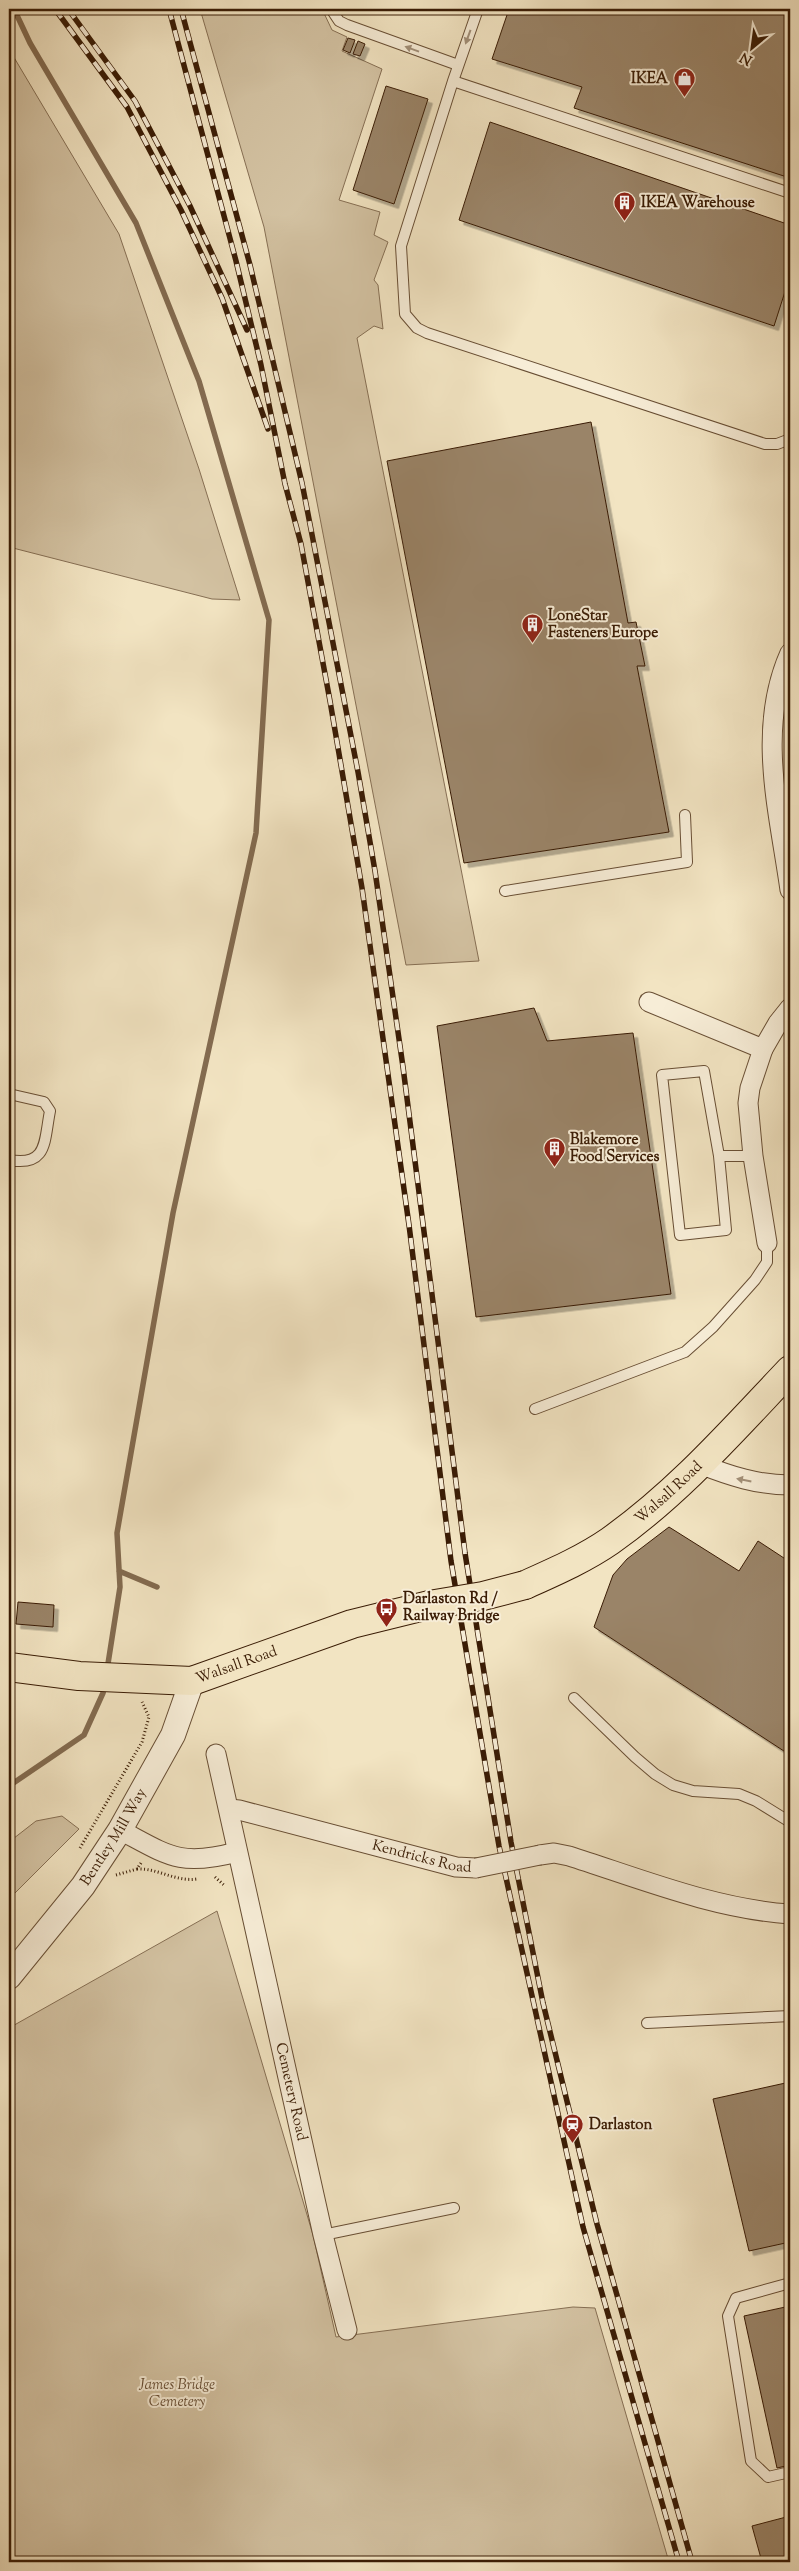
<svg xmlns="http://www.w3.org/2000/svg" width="799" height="2571" font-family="'Sorts Mill Goudy',serif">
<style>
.green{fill:#d3c2a2;stroke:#866f54}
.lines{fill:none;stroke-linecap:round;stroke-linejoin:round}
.stream{stroke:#836b50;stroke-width:5.5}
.building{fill:#9a8467;stroke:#3a1c05;filter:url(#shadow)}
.service-casing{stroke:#684e34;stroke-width:12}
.minor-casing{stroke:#684e34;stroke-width:21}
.tertiary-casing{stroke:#684e34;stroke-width:26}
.primary-casing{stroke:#3a1c05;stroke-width:30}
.path{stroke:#3a1c05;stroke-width:3;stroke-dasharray:1 2.5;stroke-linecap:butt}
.service{stroke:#f7edd7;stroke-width:10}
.minor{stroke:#f7edd7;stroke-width:19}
.tertiary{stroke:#f7edd7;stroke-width:24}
.primary{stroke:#f2e4c2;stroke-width:28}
.rail-casing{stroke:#3a1c05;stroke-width:5.5}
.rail{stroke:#f7edd7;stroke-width:4;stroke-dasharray:11;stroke-linecap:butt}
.minor-bridge-casing{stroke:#684e34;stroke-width:21;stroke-linecap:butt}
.primary-bridge-casing{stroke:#3a1c05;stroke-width:30;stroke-linecap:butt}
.minor-bridge{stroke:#f7edd7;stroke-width:19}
.primary-bridge{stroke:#f2e4c2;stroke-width:28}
.oneway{fill:#a28f78}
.labels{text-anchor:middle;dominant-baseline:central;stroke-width:4;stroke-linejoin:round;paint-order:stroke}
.poi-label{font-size:15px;font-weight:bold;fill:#3a1c05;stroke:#f7edd7;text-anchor:start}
.street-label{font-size:15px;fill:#3a1c05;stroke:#f7edd7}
.park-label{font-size:15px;font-style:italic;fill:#684e34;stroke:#f7edd7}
</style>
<defs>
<filter id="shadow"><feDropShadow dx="4.5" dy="4.5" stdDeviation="0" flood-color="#0004"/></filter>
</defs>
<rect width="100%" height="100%" fill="#f2e4c2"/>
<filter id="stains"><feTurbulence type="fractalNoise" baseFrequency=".004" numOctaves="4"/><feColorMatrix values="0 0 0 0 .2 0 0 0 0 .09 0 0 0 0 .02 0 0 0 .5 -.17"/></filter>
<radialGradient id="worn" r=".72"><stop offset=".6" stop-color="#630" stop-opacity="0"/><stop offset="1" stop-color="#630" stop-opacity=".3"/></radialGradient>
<path class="green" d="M200,9H322L332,30L347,37L342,51L382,69L339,200L380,212L374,235L388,242L374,280L378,285L383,329L374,326L357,338L479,961L406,965L264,227Z
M9,49L119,234L199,469L240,600L212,599L9,547Z
M62,1816L79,1829L9,1899V1842L36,1821Z
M217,1911L313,2235L336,2337L573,2307L595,2308L669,2562H9V2028Z"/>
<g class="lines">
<path class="stream" d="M14,9L30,43L136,223L199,381L269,620L256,833L173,1213L117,1533L120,1587L107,1670
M119,1571L157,1587
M9,1786L84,1735L103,1693L105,1685"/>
</g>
<path class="building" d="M509,9H790V178L574,108L582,87L492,59Z
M348,38L355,40L350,53L343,50Z
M358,41L365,44L360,56L353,54Z
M386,86L428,99L394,204L353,190Z
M490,122L790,225V276L774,326L459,220Z
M591,422L628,623L636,622L645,666H637L669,832L464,863L387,461Z
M534,1008L547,1041L633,1033L671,1294L476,1317L437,1026Z
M669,1527L739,1571L758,1541L790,1562V1755L594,1627L613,1575L627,1559Z
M18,1602L54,1605L53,1627L16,1624Z
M790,2082V2242L749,2251L713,2099Z
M790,2306V2465L777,2468L744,2316Z
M790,2516V2562H762L752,2526Z"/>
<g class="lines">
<defs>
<path id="service" d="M331,9L339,21L347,25L458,65
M478,9L453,81L401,246L405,314L417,328L427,333L765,444H777L790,439
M453,81L790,193
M505,891L687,862L685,815
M9,1094L44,1102L50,1111C44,1141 48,1167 9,1160
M719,1156L704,1071L662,1075L680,1235L726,1230L719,1156H753
M535,1409L685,1352L713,1327L755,1280L767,1262V1243
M574,1698L635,1757L655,1774L673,1785L693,1791L739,1794L756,1801L790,1822
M647,2023L790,2016
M323,2235L454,2208
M790,2283L736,2298L728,2316L751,2461L768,2477L790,2472"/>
<g id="minor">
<path d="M790,653C756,729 779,811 790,890"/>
<path d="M649,1002L763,1049L778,1023L790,1008"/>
<path d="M763,1049L750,1088L748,1103L753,1156L767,1243"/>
<path d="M700,1464C730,1476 758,1485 790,1485"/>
<path id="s1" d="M216,1754L323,2235L347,2330"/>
<path id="s2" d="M229,1809L239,1810L456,1867L476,1868"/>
<path d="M120,1830C169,1856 180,1867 237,1852"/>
<path d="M540,1855L554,1853L569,1856C641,1879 715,1909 790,1914"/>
</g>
<g id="tertiary">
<path id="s3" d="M9,1977L83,1886L120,1830L173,1735L192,1681"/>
</g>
<g id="primary">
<path id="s4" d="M525,1585C554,1572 584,1559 610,1541C678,1493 733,1430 790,1370"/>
<path id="s5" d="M9,1667L79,1676L192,1681L352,1624L429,1605"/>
</g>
</defs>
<use href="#service" class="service-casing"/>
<use href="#minor" class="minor-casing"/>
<use href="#tertiary" class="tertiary-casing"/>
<use href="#primary" class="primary-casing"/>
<path class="path" d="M80,1848L142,1742L149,1717L142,1702
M137,1869C158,1868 175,1882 197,1879
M116,1875L137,1869L141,1863
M215,1877L225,1886"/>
<use href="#service" class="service"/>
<use href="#minor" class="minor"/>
<use href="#tertiary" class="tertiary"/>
<use href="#primary" class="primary"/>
<defs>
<path id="rail" d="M55,9L127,107L181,210L222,298L268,429
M68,9L135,101L190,206L247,330
M169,9L236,261L261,365L285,484L301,544L330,701L362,888L409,1225L451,1561L499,1846L583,2227L679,2562
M181,9L250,265L302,483L358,772L375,871L403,1067L465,1553L511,1842L543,2003L597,2224L692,2562"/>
</defs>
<use href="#rail" class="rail-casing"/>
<use href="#rail" class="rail"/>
<defs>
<path id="minor-bridge" d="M476,1868L540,1855"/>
<path id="primary-bridge" d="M429,1605L483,1596L525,1585"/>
</defs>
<use href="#minor-bridge" class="minor-bridge-casing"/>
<use href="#primary-bridge" class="primary-bridge-casing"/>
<use href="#minor-bridge" class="minor-bridge"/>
<use href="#primary-bridge" class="primary-bridge"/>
</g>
<defs><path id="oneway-solid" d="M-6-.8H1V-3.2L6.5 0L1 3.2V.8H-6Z" transform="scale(1.25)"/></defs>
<g class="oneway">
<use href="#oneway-solid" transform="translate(468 37) rotate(110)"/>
<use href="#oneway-solid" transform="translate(412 49) rotate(-160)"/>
<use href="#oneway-solid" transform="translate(744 1480) rotate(-169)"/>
</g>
<defs>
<symbol id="shop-pin" viewBox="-11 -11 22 30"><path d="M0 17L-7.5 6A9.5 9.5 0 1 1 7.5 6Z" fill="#8f2418" stroke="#f7edd7"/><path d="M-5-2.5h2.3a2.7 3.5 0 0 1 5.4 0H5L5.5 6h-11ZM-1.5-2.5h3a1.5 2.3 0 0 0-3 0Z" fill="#fff"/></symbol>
<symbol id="building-pin" viewBox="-11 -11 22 30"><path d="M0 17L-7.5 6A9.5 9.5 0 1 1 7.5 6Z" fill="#8f2418" stroke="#f7edd7"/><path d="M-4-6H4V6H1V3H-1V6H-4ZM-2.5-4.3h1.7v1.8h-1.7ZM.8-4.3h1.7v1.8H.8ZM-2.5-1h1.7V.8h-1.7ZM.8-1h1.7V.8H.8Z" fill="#fff"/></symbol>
<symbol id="bus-pin" viewBox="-11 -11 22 30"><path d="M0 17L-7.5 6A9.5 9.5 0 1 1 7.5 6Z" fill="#8f2418" stroke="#f7edd7"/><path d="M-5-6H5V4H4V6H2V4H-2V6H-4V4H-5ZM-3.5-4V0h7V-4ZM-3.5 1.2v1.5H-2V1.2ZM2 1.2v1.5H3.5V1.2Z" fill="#fff"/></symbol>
<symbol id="station-pin" viewBox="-11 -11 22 30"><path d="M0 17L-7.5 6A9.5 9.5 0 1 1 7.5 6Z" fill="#8f2418" stroke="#f7edd7"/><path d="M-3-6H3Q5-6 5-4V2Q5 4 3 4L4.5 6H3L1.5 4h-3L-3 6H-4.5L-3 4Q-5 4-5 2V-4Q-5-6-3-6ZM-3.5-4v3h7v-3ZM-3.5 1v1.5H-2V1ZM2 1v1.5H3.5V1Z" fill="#fff"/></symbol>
</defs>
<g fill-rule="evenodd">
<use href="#shop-pin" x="672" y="66" width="25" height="34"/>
<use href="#building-pin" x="612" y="190" width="25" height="34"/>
<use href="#building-pin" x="520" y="612" width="25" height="34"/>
<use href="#building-pin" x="542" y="1136" width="25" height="34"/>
<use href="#bus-pin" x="374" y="1596" width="25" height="34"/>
<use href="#station-pin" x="560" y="2112" width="25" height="34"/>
</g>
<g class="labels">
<g class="poi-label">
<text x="668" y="79" text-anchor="end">IKEA</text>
<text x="641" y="203">IKEA Warehouse</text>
<text x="548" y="616">LoneStar<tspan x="548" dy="17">Fasteners Europe</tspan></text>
<text x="570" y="1140">Blakemore<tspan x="570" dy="17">Food Services</tspan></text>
<text x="403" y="1599">Darlaston Rd /<tspan x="403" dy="17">Railway Bridge</tspan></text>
<text x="589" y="2125">Darlaston</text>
</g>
<g class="street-label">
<text stroke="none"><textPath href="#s4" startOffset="172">Walsall Road</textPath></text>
<text stroke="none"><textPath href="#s5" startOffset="231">Walsall Road</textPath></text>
<text stroke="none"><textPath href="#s3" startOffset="175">Bentley Mill Way</textPath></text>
<text stroke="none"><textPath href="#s2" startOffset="199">Kendricks Road</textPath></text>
<text stroke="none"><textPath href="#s1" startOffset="346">Cemetery Road</textPath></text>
</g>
<g class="park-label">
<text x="177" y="2385">James Bridge<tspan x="177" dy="17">Cemetery</tspan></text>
</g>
</g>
<rect width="799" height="2571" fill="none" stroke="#f2e4c2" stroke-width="30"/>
<rect x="10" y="10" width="779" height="2551" fill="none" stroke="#3a1c05" stroke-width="2.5"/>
<rect x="15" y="15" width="769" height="2541" fill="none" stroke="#3a1c05"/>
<g transform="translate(752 48) rotate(209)" stroke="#f7edd7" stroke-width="4" paint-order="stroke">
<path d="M0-4L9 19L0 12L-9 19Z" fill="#3a1c05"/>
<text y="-8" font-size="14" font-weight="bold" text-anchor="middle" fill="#3a1c05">N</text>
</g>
<rect width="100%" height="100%" filter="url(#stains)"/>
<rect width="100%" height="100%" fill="url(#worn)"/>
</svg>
